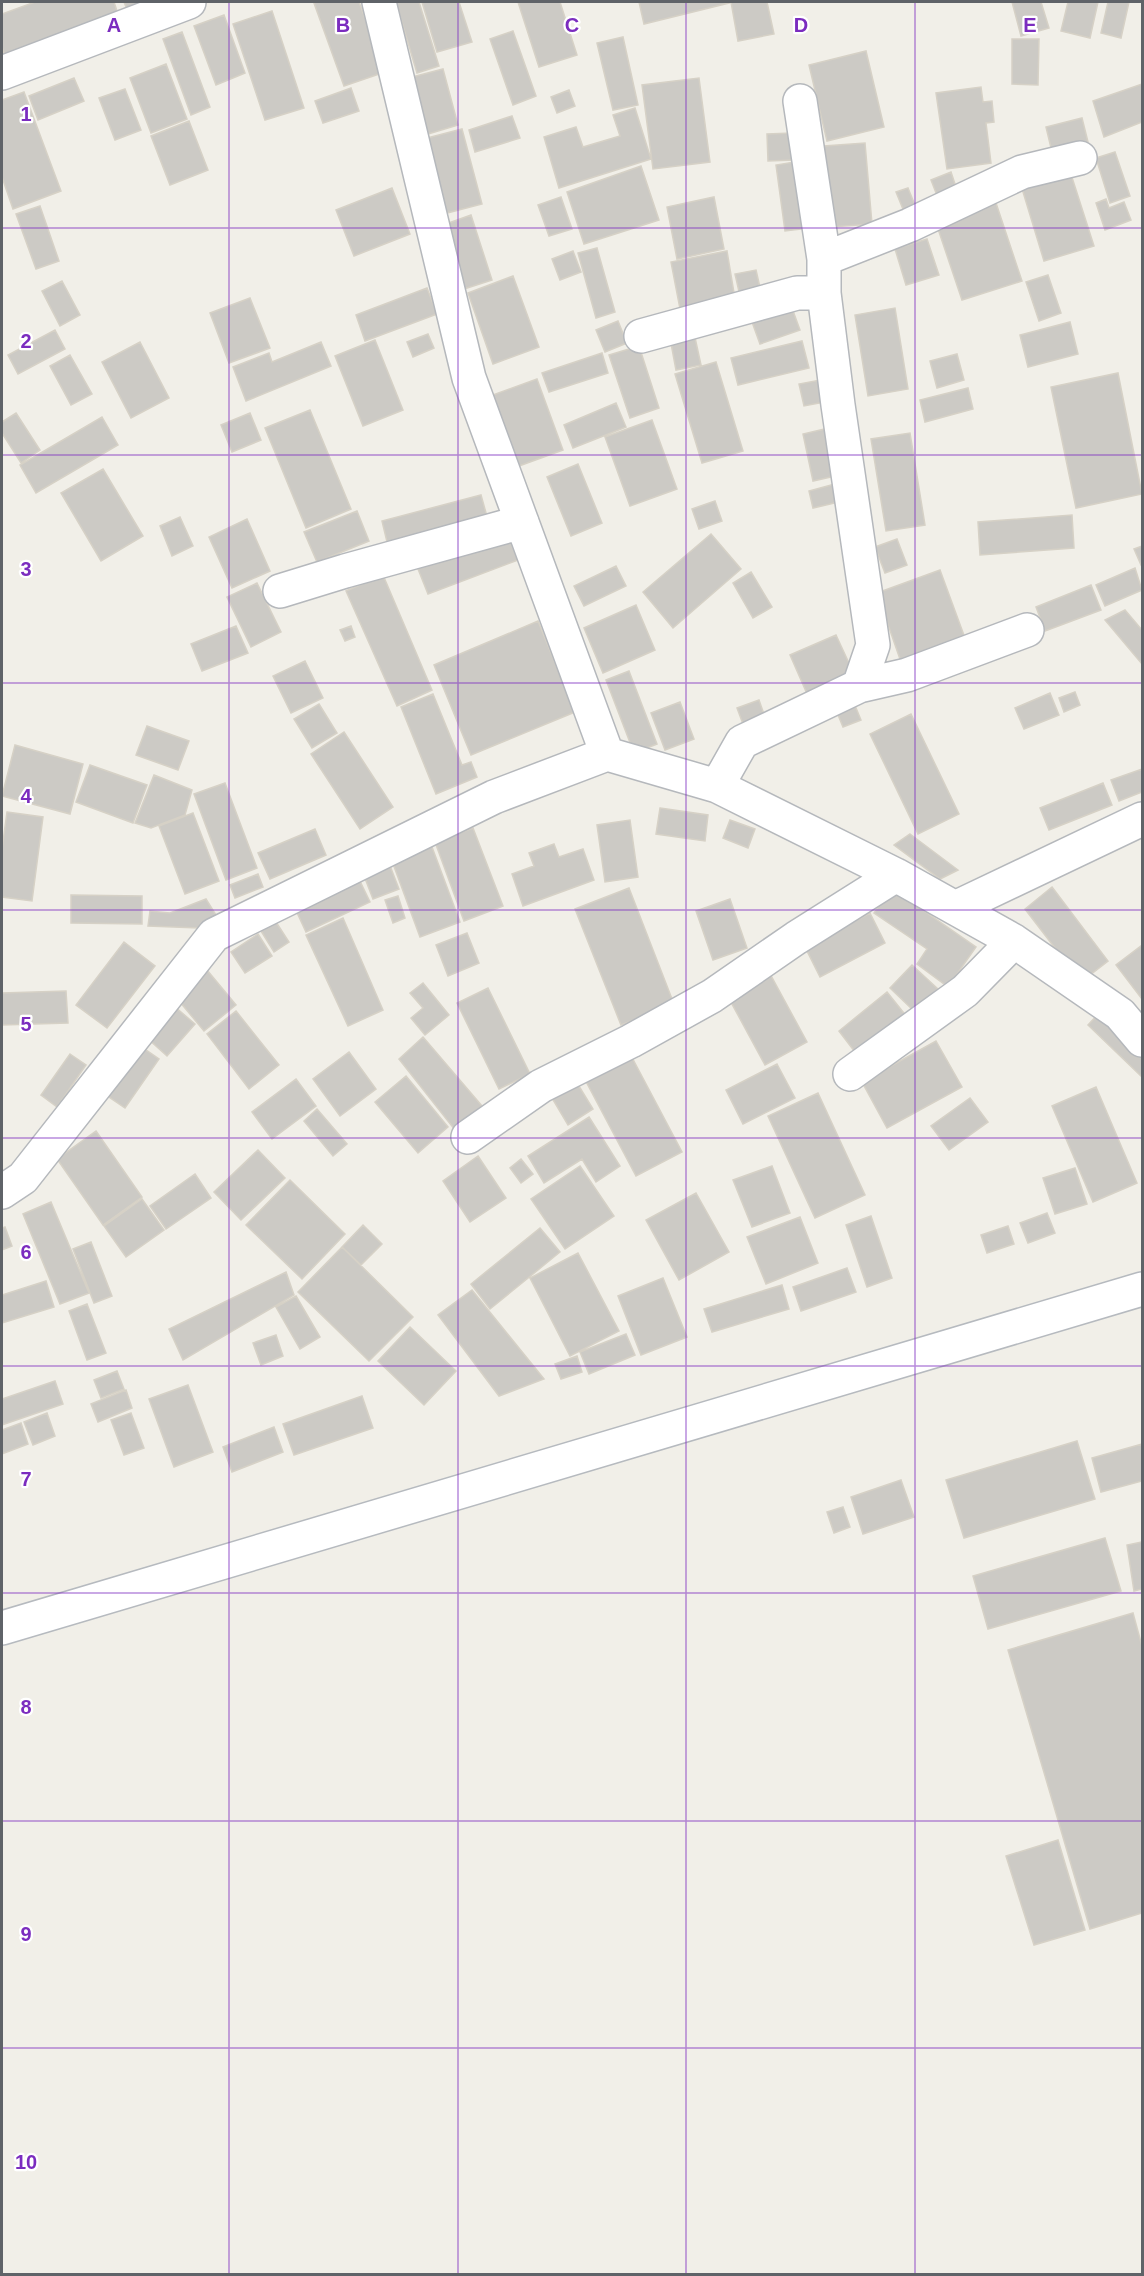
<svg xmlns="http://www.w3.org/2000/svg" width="1144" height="2276" font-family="Helvetica,sans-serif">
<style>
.building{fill:#cccac5;stroke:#d6d1c6;stroke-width:1.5}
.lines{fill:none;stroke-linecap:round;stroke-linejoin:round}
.street-casing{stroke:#b5b8bc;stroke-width:36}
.secondary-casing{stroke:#b6babf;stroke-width:36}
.street{stroke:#fff;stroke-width:33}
.secondary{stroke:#fff;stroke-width:33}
.grid{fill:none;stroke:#7b2cbf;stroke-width:1.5;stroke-opacity:0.55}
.grid-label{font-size:20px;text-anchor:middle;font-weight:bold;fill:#7b2cbf;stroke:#fff;stroke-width:4.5;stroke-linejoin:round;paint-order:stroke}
</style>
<rect width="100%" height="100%" fill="#f1efe8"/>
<path class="building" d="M35,2H114L118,14L5,56L2,47V14Z
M124,2H153L128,12Z
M316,2H359L385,72L344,86L314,3Z
M396,2H419L439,66L417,73Z
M422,2H459L472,42L437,52Z
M518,2H560L577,55L539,67Z
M639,2H728L729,3L644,24Z
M731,2H767L774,34L738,41Z
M1012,2H1041L1049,28L1021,36Z
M1068,2H1098L1090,38L1061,31Z
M1108,2H1129L1121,38L1101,33Z
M272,11L304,108L265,120L233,24Z
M224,15L245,73L216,85L194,26Z
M513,31L536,96L513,105L490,39Z
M182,32L210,107L191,115L163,39Z
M623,37L638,105L613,110L597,43Z
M1012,39H1039L1038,85L1012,84Z
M866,51L884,127L827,141L809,65Z
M166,64L187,119L151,133L130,78Z
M443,69L458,125L428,134L412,77Z
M74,78L84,101L38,120L29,96Z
M699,78L710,162L653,169L642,85Z
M1142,84V122L1104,137L1093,101Z
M981,87L983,102L992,101L994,122L986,123L991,163L947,169L936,93Z
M351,88L359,111L323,123L315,101Z
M125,89L141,130L115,140L99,98Z
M569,90L575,106L557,113L551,97Z
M24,92L61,191L13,209L2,177V100Z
M635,108L651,159L559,188L544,137L576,127L583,147L620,136L613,115Z
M512,116L520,138L475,152L469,130Z
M1082,118L1088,142L1052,152L1046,127Z
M189,121L208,170L170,185L151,136Z
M462,129L482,204L447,213L427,138Z
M792,133L794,160L768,161L767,134Z
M865,143L872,224L831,227L824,146Z
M1115,152L1130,196L1110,203L1096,158Z
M800,161L809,228L785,231L776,165Z
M641,166L659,220L584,244L567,192Z
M1069,168L1094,246L1044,261L1020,182Z
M951,172L957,190L938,198L931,180Z
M392,188L410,234L354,256L336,210Z
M908,188L917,210L905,214L896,192Z
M561,197L572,229L549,236L538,205Z
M714,197L724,249L677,259L667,207Z
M994,197L1022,281L962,300L934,217Z
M1106,199L1109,208L1124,202L1131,220L1105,230L1096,203Z
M40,206L59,261L36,269L16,214Z
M471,215L492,280L464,289L443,225Z
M927,239L939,275L906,285L895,249Z
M597,248L615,312L596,318L578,253Z
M573,251L581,272L560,280L552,259Z
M727,251L735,299L680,309L671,262Z
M756,270L761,292L740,296L735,274Z
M1048,275L1061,313L1039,321L1026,282Z
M513,276L539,347L493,364L468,293Z
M62,281L80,315L60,326L42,291Z
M427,288L437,314L365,341L356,315Z
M250,298L270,348L229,363L210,313Z
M792,308L800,330L760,344L752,322Z
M895,308L908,389L868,396L855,315Z
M618,321L627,343L605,352L596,330Z
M1070,322L1078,354L1028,367L1020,335Z
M55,330L65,349L18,374L8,355Z
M694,333L701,365L676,370L670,338Z
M428,334L434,348L413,357L407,342Z
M375,340L403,410L363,426L335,356Z
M802,341L809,368L738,385L731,358Z
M140,342L169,398L131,418L102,362Z
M321,342L331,366L246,401L233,367L269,353L272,362Z
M639,346L659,408L630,418L609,355Z
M602,353L608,373L549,392L542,373Z
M957,354L964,380L937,388L930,361Z
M70,355L92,394L71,405L50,366Z
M716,362L743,451L702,463L675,374Z
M1118,373L1142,494L1076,508L1051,387Z
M537,379L563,450L519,466L493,395Z
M820,380L825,402L804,406L799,384Z
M968,388L973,409L925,422L920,400Z
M616,403L626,427L573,448L564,425Z
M310,410L351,509L306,528L265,428Z
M16,413L40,450L21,463L2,433V422Z
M250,413L261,440L232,452L221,425Z
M102,417L118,445L36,493L20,465Z
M652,420L677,489L630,506L605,437Z
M829,428L840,475L813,481L803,434Z
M910,433L925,525L886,531L871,439Z
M578,464L602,523L571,536L547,477Z
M103,469L143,536L101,561L61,493Z
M835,484L839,502L813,508L809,491Z
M481,495L488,520L388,546L382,521Z
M715,501L722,521L699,529L692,509Z
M357,511L369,541L317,562L304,532Z
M1072,515L1074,548L980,555L978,522Z
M180,517L193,546L172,556L160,526Z
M247,519L270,571L232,588L209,537Z
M711,534L741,569L673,628L643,592Z
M508,535L518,560L428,594L418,569Z
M897,539L907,565L885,573L875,547Z
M1142,546V564L1141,565L1134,549Z
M616,566L626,586L584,606L574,586Z
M1135,568L1142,590L1105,606L1096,585Z
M940,570L965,638L901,662L877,593Z
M751,572L772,607L753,618L733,583Z
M383,575L432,690L397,706L346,591Z
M257,583L281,632L251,647L227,597Z
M1091,585L1101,610L1045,631L1036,607Z
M636,605L655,650L603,673L584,628Z
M1125,610L1142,630V664L1105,620Z
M538,621L575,712L471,755L434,665Z
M236,626L248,653L202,671L191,644Z
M351,626L355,637L345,641L340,630Z
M836,635L855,676L808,696L790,655Z
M305,661L323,698L291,713L273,676Z
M629,671L657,744L634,753L606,680Z
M1075,692L1080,705L1064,712L1059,698Z
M1050,693L1059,715L1024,729L1015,708Z
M433,694L462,765L471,762L477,777L436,794L401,707Z
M759,700L765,717L743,724L737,708Z
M680,702L694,739L665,750L651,713Z
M854,703L861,720L843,727L836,710Z
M319,704L337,733L312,748L294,719Z
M911,714L959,814L918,834L870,734Z
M147,726L189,741L178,770L136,755Z
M344,732L393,807L360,829L311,754Z
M15,745L83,764L70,814L2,796Z
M90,765L147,785L133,823L76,802Z
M1142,769V792L1119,801L1111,780Z
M154,775L192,790L185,815L151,828L135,823Z
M225,783L257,868L226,880L194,794Z
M1103,783L1112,805L1049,830L1040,808Z
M660,808L708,815L705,841L656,834Z
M7,812L43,817L32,901L2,897V849Z
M193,813L219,881L185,894L159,826Z
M630,820L638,877L605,882L597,825Z
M730,820L755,829L748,848L723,838Z
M473,828L503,906L464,921L435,842Z
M315,829L326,855L270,879L258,853Z
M910,834L958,870L940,879L894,845Z
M554,844L559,857L583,849L594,880L523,906L512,874L534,866L529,853Z
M432,847L460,922L420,937L392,861Z
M387,858L399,889L373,899L361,868Z
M258,874L263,887L235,898L230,885Z
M358,877L370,902L306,932L294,906Z
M1052,887L1108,961L1081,982L1025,909Z
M629,888L674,1004L621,1025L575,909Z
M891,888L976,947L948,987L917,964L927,949L874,913Z
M71,895L142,896V924L71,923Z
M398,896L405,918L393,923L385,900Z
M206,899L216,915L199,928L148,926L150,911L170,913Z
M730,899L747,948L713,960L696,911Z
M870,913L885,943L820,977L805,947Z
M343,918L383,1010L348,1026L306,935Z
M276,922L289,942L274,952L261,931Z
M467,933L479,963L448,976L436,945Z
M258,934L272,956L245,973L231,952Z
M124,942L155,966L107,1028L76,1005Z
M1141,946L1142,948V999L1116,965Z
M912,965L938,989L916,1013L890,988Z
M207,970L236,1005L204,1031L175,996Z
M768,970L807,1042L765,1065L726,993Z
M423,983L449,1015L425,1035L411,1018L423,1008L410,993Z
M488,988L530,1074L499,1089L457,1003Z
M66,991L68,1023L2,1025V993Z
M887,992L907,1017L858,1056L839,1031Z
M174,1006L195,1024L167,1056L147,1038Z
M236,1011L279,1065L249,1089L207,1034Z
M1100,1012L1142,1048V1077L1088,1025Z
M423,1037L482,1106L455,1130L399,1059Z
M936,1041L962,1087L887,1128L862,1082Z
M139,1045L159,1059L125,1108L106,1095Z
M627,1048L682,1152L636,1176L581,1072Z
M349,1052L376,1089L340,1116L313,1079Z
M70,1054L86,1065L57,1107L41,1095Z
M777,1064L795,1098L743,1124L726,1090Z
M406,1076L448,1127L418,1153L375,1102Z
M574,1078L593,1109L568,1125L549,1093Z
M296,1079L316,1106L272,1139L252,1112Z
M1096,1087L1137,1183L1093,1202L1052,1106Z
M818,1093L865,1195L815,1218L768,1116Z
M970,1098L988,1122L949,1150L931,1126Z
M317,1109L347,1144L333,1156L304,1121Z
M589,1117L620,1166L596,1182L582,1159L544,1183L528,1156Z
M96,1131L142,1197L103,1225L57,1159Z
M258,1150L285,1178L241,1220L214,1192Z
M478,1156L506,1198L470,1222L443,1181Z
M521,1159L533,1174L521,1183L510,1168Z
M580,1166L614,1216L565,1249L531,1199Z
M772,1166L790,1213L752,1227L733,1180Z
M1075,1168L1087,1204L1055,1214L1043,1178Z
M195,1174L211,1198L166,1229L150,1206Z
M290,1180L345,1234L302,1279L246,1225Z
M696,1193L729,1252L679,1280L646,1220Z
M142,1199L164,1230L126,1257L104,1226Z
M51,1202L89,1293L60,1304L23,1214Z
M1047,1213L1055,1233L1028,1243L1020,1223Z
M871,1216L892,1278L867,1287L846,1225Z
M800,1217L818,1263L766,1284L747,1237Z
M363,1225L382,1244L361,1265L342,1247Z
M1008,1226L1014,1244L987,1253L981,1235Z
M5,1227L12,1246L2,1250V1228Z
M540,1228L560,1252L490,1309L471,1284Z
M91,1242L112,1296L94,1303L73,1249Z
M342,1247L413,1317L369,1361L298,1292Z
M578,1253L619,1331L570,1356L530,1278Z
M847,1268L856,1292L801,1311L793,1287Z
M286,1272L294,1295L183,1360L169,1329Z
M663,1278L687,1337L641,1355L618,1296Z
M46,1281L54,1307L2,1323V1295Z
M782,1285L789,1309L712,1332L704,1309Z
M472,1290L544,1379L499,1396L438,1315Z
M296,1296L320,1337L300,1349L276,1307Z
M87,1304L106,1353L87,1360L69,1311Z
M410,1327L456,1371L424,1405L378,1361Z
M626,1334L635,1355L589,1374L580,1352Z
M276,1335L283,1356L261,1365L253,1343Z
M577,1356L582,1372L561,1379L555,1364Z
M117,1371L124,1389L101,1398L94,1380Z
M55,1381L63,1404L2,1425V1399Z
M188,1385L213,1452L174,1467L149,1399Z
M126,1390L132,1408L98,1422L91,1404Z
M362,1396L373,1428L294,1455L283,1424Z
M47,1413L55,1436L33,1445L24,1422Z
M131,1413L144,1448L124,1455L111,1420Z
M21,1423L28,1444L2,1454V1430Z
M274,1427L283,1452L232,1472L223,1447Z
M1077,1441L1095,1499L964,1538L946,1480Z
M1142,1444V1481L1101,1492L1092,1458Z
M901,1480L914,1517L863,1534L851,1497Z
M843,1507L850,1527L834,1533L827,1512Z
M1105,1538L1121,1591L988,1629L973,1576Z
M1142,1542V1589L1134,1591L1127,1545Z
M1133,1613L1142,1646V1913L1090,1929L1008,1650Z
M1058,1840L1085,1930L1034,1945L1006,1856Z"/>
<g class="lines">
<defs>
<path id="street" d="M379,2L469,378L607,754
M2,73L189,2
M800,101L824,259
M641,336L797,293H824
M280,591L345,571L522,522
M859,686L907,675L1027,630
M717,786L742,742L859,686L873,645L838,405L824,293V259L910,225L1022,172L1080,158
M955,908L1142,819
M850,1074L965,991L1014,941
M468,1137L541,1086L631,1041L712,996L796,938L896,875
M2,1192L23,1178L214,935L494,797L607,754L717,786L896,875L1014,941L1120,1014L1142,1040"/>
<path id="secondary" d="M2,1628L1142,1289"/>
</defs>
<use href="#street" class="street-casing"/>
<use href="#secondary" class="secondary-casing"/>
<use href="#street" class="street"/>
<use href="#secondary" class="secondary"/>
</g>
<path class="grid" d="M229,2V2274M458,2V2274M686,2V2274M915,2V2274M2,228H1142M2,455H1142M2,683H1142M2,910H1142M2,1138H1142M2,1366H1142M2,1593H1142M2,1821H1142M2,2048H1142"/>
<g class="grid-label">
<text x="114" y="32">A</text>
<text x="343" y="32">B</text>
<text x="572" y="32">C</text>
<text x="801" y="32">D</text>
<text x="1030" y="32">E</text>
<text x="26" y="121">1</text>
<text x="26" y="348">2</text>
<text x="26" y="576">3</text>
<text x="26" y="803">4</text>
<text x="26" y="1031">5</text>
<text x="26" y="1259">6</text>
<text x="26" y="1486">7</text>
<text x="26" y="1714">8</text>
<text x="26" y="1941">9</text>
<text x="26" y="2169">10</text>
</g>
<rect width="1144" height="2276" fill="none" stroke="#5f6368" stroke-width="6"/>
</svg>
